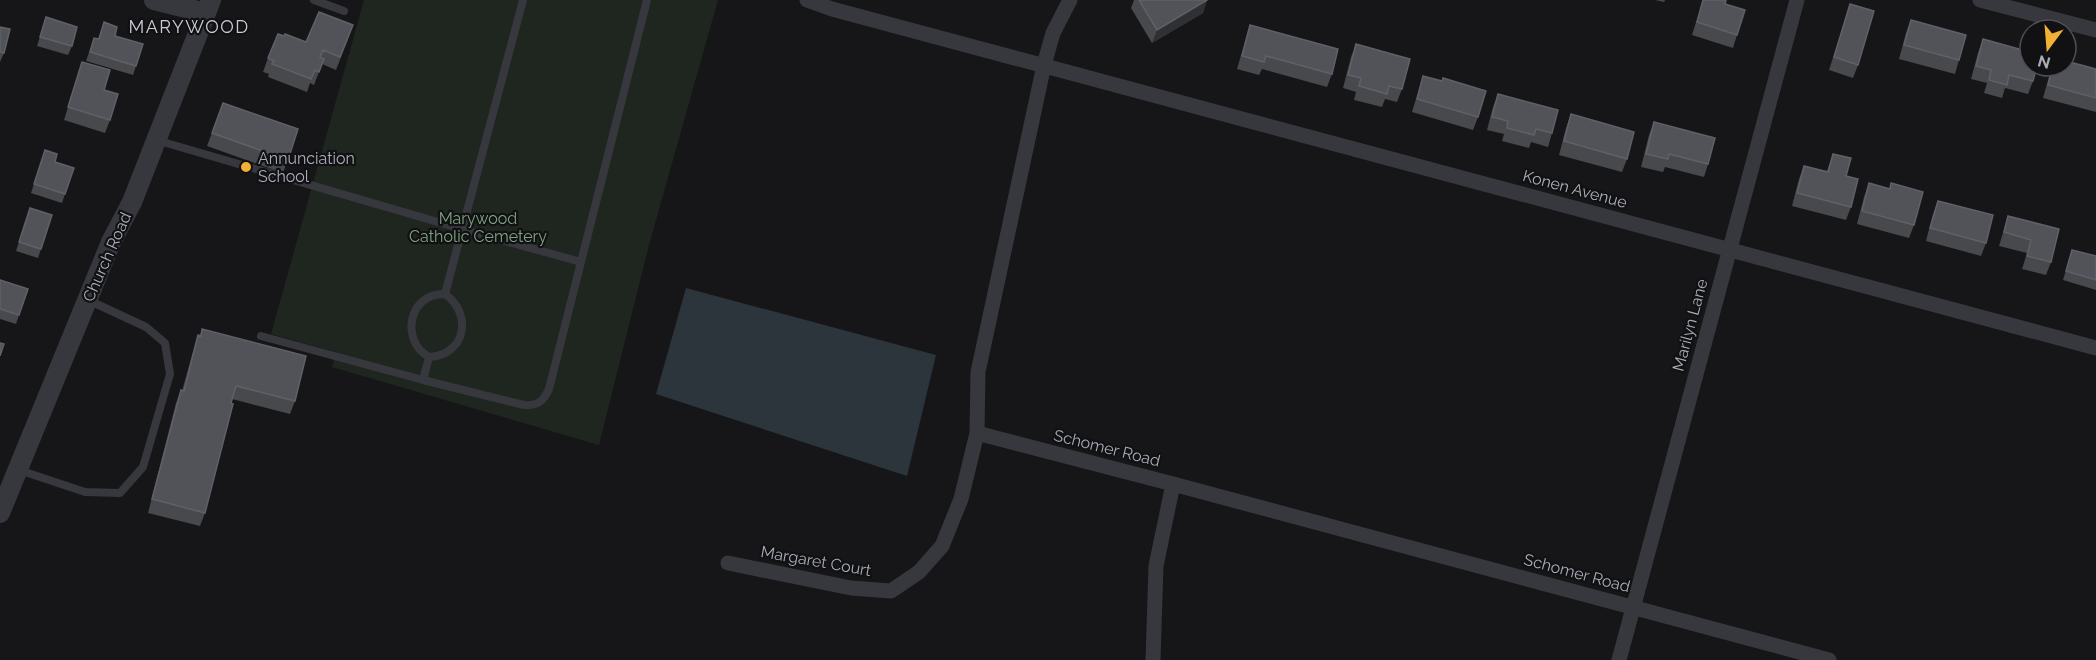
<svg xmlns="http://www.w3.org/2000/svg" width="2096" height="660" font-family="Raleway,sans-serif">
<style>
.green{fill:#1e261f}
.water{fill:#2c353c}
.lines{fill:none;stroke-linecap:round;stroke-linejoin:round}
.service{stroke:#37383d;stroke-width:8}
.minor{stroke:#37383d;stroke-width:15}
.tertiary{stroke:#37383d;stroke-width:20}
.wall{fill:#47494d}
.shaded-wall{fill:#2f3033}
.building{fill:#525359;stroke:#5f6168;stroke-width:1.5}
.poi-dot{fill:#f2b134;stroke:#111113;stroke-width:2}
.labels{text-anchor:middle;dominant-baseline:central;stroke-width:4.5;stroke-linejoin:round;paint-order:stroke}
.poi-label{font-size:16px;fill:#a8adb8;stroke:#111113;text-anchor:start}
.street-label{font-size:16px;fill:#a8adb8;stroke:#111113}
.park-label{font-size:16px;fill:#7fa381;stroke:#111113}
.neighbourhood-label{font-size:18px;letter-spacing:1.5px;fill:#c9ccd4;stroke:#111113}
</style>
<rect width="100%" height="100%" fill="#161618"/>
<path class="green" d="M364,0H718L649,245L599,445L332,367L336,352L271,334Z"/>
<path class="water" d="M686,288L936,355L907,476L656,394Z"/>
<g class="lines">
<path class="service" d="M314,0L344,11
M156,140L462,229L581,262
M261,336L423,380L524,405C537,406 543,402 549,389L647,0
M429,357C400,341 408,293 445,294
M423,380L429,357C466,355 473,314 445,294L523,0
M19,470L85,492L120,493L143,467L170,374L165,343L146,327L88,300"/>
<path class="minor" d="M807,0L832,9L2096,348
M1980,0L2096,30
M977,433L1173,484L1829,660
M728,563L851,588L891,591L919,572L942,546L961,499L977,433L978,372L1044,65L1053,33L1070,0
M1153,660L1156,566L1173,484
M1619,660L1797,0"/>
<path class="tertiary" d="M154,0L206,13
M0,513L111,242L132,202L211,0"/>
</g>
<path class="wall" d="M1134,0H1207L1203,13L1152,43L1131,8Z
M1655,0H1665L1664,2Z
M1703,0H1726L1725,4L1737,35L1733,48L1692,35Z
M1850,4L1858,65L1853,78L1829,70Z
M46,17L72,46L68,55L37,46Z
M1911,20L1959,60L1955,74L1899,59L1906,33Z
M104,22L136,66L133,75L86,61L94,38L98,39Z
M1250,25L1332,74L1327,87L1262,69L1259,75L1237,69L1246,38Z
M0,27L4,53L0,62Z
M284,36L306,42L348,39L336,70L322,64L314,85L310,83L307,92L268,77L269,74L263,72L268,58Z
M1983,39L2033,81L2028,94L2005,88L2002,98L1984,93L1987,83L1971,79L1978,53Z
M1356,44L1402,89L1397,102L1385,99L1382,107L1354,100L1356,92L1343,88L1351,57Z
M82,62L104,90L110,120L105,133L64,120Z
M2052,66H2066L2096,69V112L2043,98Z
M1423,76L1478,117L1473,130L1412,112Z
M1498,94L1552,133L1548,147L1531,142L1529,148L1502,141L1504,134L1487,130L1493,107Z
M223,103L298,129L283,173L207,146Z
M1571,114L1627,159L1622,172L1559,155L1566,128Z
M1654,122L1708,164L1704,177L1665,167L1663,172L1641,167L1649,135Z
M45,150L55,162L65,194L62,203L31,193Z
M1833,154L1846,176L1851,207L1846,220L1792,206L1799,179L1804,166L1827,171Z
M1869,183L1889,189L1891,183L1914,225L1909,238L1857,224L1864,197Z
M1938,201L1986,243L1981,256L1926,241L1933,214Z
M30,208L52,215L38,258L16,251Z
M2008,216L2051,262L2046,275L2022,269L2027,253L1999,246Z
M2072,250L2096,256V290L2063,280Z
M0,280L28,289L16,324L0,319Z
M202,329L295,401L290,414L232,399L205,513L200,526L148,513L176,403L181,390L182,391L194,348L198,335H200Z"/>
<path class="shaded-wall" d="M1207,0L1203,13L1152,43L1157,30Z"/>
<path class="building" d="M1139,0H1207L1157,30Z
M1703,0H1726L1725,4L1745,10L1737,35L1697,22Z
M1850,4L1874,11L1858,65L1834,57Z
M319,12L353,25L340,57L323,50L320,57L324,59L319,72L315,70L311,79L272,64L274,61L268,58L278,34L284,36L285,34L306,42Z
M46,17L77,27L72,46L40,37Z
M1911,20L1966,35L1959,60L1904,45Z
M104,22L117,27L115,36L143,44L136,66L90,52L94,38L99,39Z
M1250,25L1338,49L1332,74L1266,56L1264,62L1242,56Z
M0,27L10,29L4,53L0,52Z
M1983,39L2030,52V66H2037L2033,81L2009,75L2007,85L1989,80L1991,70L1976,66Z
M1356,44L1410,59L1402,89L1389,86L1387,94L1359,86L1361,78L1348,75Z
M2066,61L2096,69V98L2048,85L2053,66H2066Z
M82,62L110,70L104,90L118,94L110,120L68,107Z
M1423,76L1442,81L1443,78L1486,91L1478,117L1417,99Z
M1498,94L1558,110L1552,133L1536,129L1534,135L1507,128L1508,121L1492,117Z
M223,103L298,129L288,160L212,133Z
M1571,114L1634,132L1627,159L1564,141Z
M1654,122L1715,138L1708,164L1669,154L1668,159L1646,154Z
M45,150L57,154L55,162L74,168L65,194L34,184Z
M1833,154L1851,158L1846,176L1858,179L1851,207L1797,193L1804,166L1828,172Z
M1869,183L1890,189L1891,183L1923,192L1914,225L1862,211Z
M1938,201L1993,215L1986,243L1930,228Z
M30,208L52,215L41,249L19,242Z
M2008,216L2059,229L2051,262L2027,256L2031,240L2004,232Z
M2072,250L2096,256V280L2066,271Z
M0,280L28,289L19,315L0,309Z
M202,329L306,356L295,401L236,386L231,403L233,404L205,513L152,499L181,390L184,391L198,335L201,336Z
M0,343L4,344L0,356Z"/>
<circle class="poi-dot" cx="246" cy="167" r="6"/>
<g class="labels">
<g class="poi-label">
<text x="258" y="158">Annunciation<tspan x="258" dy="18">School</tspan></text>
</g>
<g class="street-label">
<text transform="translate(1575 189) rotate(15)">Konen Avenue</text>
<text transform="translate(107 257) rotate(-66)">Church Road</text>
<text transform="translate(1690 325) rotate(-75)">Marilyn Lane</text>
<text transform="translate(1107 448) rotate(14)">Schomer Road</text>
<text transform="translate(816 561) rotate(10)">Margaret Court</text>
<text transform="translate(1577 573) rotate(15)">Schomer Road</text>
</g>
<g class="park-label">
<text x="478" y="218">Marywood<tspan x="478" dy="18">Catholic Cemetery</tspan></text>
</g>
<g class="neighbourhood-label">
<text x="189" y="26">MARYWOOD</text>
</g>
</g>
<g transform="translate(2048 48) rotate(196)"><circle r="28" fill="#111113" stroke="#4d4f55" stroke-width="1.5"/>
<path d="M0-4.5L10 22L0 15L-10 22Z" fill="#f2b134"/>
<text y="-9" font-size="16" font-weight="bold" text-anchor="middle" fill="#a8adb8">N</text>
</g>
</svg>
